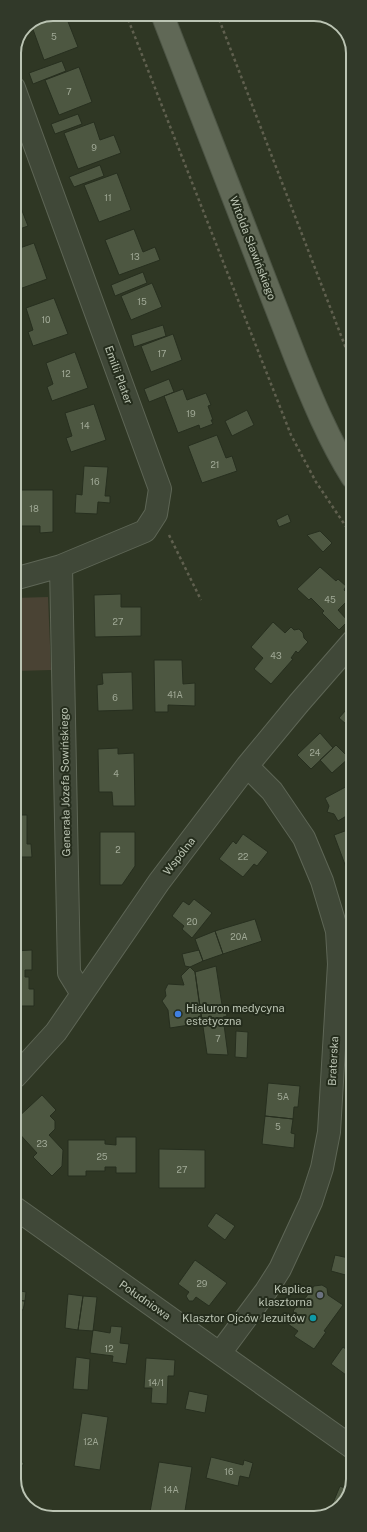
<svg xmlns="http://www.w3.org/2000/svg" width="367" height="1532" font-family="'Public Sans',sans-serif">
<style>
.green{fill:#4a4334}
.building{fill:#4d5741;stroke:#272f1f}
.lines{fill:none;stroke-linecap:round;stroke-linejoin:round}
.minor-casing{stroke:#5e6656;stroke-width:24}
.major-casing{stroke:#4c5444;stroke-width:24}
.path{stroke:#60604f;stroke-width:2.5;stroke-dasharray:3 3;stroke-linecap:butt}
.minor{stroke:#404838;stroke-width:22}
.major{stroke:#606856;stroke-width:22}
.shop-dot{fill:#3f7fe0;stroke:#252d1d;stroke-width:1.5}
.worship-dot{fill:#6b7280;stroke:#252d1d;stroke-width:1.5}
.culture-dot{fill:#0f9aa8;stroke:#252d1d;stroke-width:1.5}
.labels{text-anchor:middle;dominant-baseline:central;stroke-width:4;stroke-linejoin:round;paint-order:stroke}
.number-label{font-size:9px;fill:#a0a996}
.street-label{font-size:11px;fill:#bbc4b3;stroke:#252d1d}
.poi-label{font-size:11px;fill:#bbc4b3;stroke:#252d1d;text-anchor:end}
.rim{fill:none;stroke:#bbc4b3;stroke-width:2}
</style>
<rect width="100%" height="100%" fill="#2f3724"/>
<path class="green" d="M48,597L51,670L14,671V598Z"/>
<path class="building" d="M57,14H65L78,47L44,60L31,24Z
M62,61L66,71L33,84L29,73Z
M79,67L92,102L59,115L45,80Z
M78,114L82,124L55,134L51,124Z
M94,122L100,140L114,135L121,153L78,169L64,133Z
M100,165L104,176L74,187L69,177Z
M117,173L131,210L99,222L84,185Z
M14,190L28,226L14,231Z
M134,229L143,252L155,247L160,260L119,275L105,240Z
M34,243L47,279L14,291V250Z
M143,272L147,283L115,296L111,285Z
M152,283L162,307L131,320L121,296Z
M54,298L68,334L33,346L28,332L33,330L26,308Z
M163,325L166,336L134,347L131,335Z
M173,334L182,360L151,372L141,346Z
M75,352L88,388L52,401L47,387L53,384L46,363Z
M169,379L174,392L149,402L144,389Z
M183,389L187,400L206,393L211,405L208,406L213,420H211L213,424L200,429L199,425L178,433L164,396Z
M94,404L106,440L71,452L66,438L72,436L65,413Z
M247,410L254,425L232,436L225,421Z
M217,435L226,458L232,456L237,471L202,483L188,446Z
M84,466L108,467L105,496H110V503L98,502L97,514L75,513L76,494L82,495Z
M14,490H53V532L40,533V526H14Z
M288,514L291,522L279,527L276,520Z
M320,531L332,543L323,552L307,535Z
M320,567L336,581L338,579L346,586L344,590L351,597L338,610L348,621L339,630L322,613L324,611L311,598L309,600L297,589Z
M121,594V607H141V636L95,637L94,595Z
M273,622L285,633L291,627L294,630L299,629L303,633L304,638L308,642L298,653L296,651L291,658L293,659L271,684L254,669L263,658L251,647Z
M154,660H182L183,684L195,683V706L168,705V712H155Z
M132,672L133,710L98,711L97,685L103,684L102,673Z
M352,703L353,704V730L339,718Z
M320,733L333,748L311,769L297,755Z
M336,745L349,758L332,773L320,760Z
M118,748V754L134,753L135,806H113L112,792H99L98,749Z
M14,768H20L19,789H14Z
M353,783V812L338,821L334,814L327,812L329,806L325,798Z
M14,815H27V844H31L32,857H14Z
M353,828V868L347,870L334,835Z
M100,832H135V866L122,885H100Z
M243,834L268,852L257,866L254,864L243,877L219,859L233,841L236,844Z
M194,899L212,913L192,938L182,929L184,926L172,916L183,901L189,905Z
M255,919L262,941L223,954L215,931Z
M215,931L223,954L203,961L195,939Z
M32,950V970H25V977H29V989H34V1006H14V951Z
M199,950L203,961L190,967L185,966L182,954Z
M216,966L222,1005H225L227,1016L223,1017L228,1055L207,1054L195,972Z
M190,967L195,972L202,1023L170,1028L168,1010L162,1001L166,996L165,990L168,984L184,985L181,976Z
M236,1031L248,1032L247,1058L235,1057Z
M268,1083L300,1086L298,1107H294L293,1119L265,1116Z
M42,1095L56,1110L50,1116L55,1121V1129L49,1135L63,1150L62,1166L52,1176L33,1157L37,1153L15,1129V1120Z
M265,1116L293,1119L291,1133L295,1134L294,1148L262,1144Z
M116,1137H136V1173H116V1167H105V1171H86V1176H68V1140H105V1144L116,1145Z
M159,1149L205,1150V1188H159Z
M216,1213L235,1226L225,1240L207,1226Z
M335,1255L353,1259V1277L331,1271Z
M195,1260L227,1283L209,1306L196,1297L193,1301H189L186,1296L189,1292L178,1284Z
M322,1285L327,1288L328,1295L343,1305L324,1331L326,1332L314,1349L294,1336L298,1331L288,1324L295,1313L293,1311L299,1303L301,1304L314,1286Z
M15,1290L26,1292L25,1301L15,1300Z
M68,1294L83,1296L78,1330L65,1328Z
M83,1296L97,1297L93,1331L78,1330Z
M15,1300L25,1301L23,1310L15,1309Z
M111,1326L122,1327L120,1343L129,1344L126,1364L112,1362L113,1356L90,1353L93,1330L110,1333Z
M343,1347L350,1352L353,1349V1371L351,1370L346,1375L331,1364Z
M76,1357L90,1359L88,1390L73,1389Z
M146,1358L175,1360L174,1376H168L167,1404L151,1403L152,1388H144Z
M189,1391L208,1395L205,1413L185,1409Z
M82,1413L108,1417L100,1470L74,1466Z
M211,1457L243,1465L244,1460L253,1463L249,1478L240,1476L238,1486L206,1478Z
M15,1458L24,1463L18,1474L15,1473Z
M159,1462L192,1467L184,1517L150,1512Z
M340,1486L349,1490L343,1504L332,1511L330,1510Z"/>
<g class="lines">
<defs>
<path id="minor" d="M14,88L160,489L156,514L145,531L61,566L14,579
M61,566L69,973L82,994
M15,1077L56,1032L159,882L247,766L299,703L353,641
M15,1208L353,1448
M220,1353L266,1291L280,1269L311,1202L322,1168L329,1132L339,964L337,931L322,881L304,838L272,791L247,766"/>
<path id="major" d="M162,14L296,359C312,399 329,440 352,477"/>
</defs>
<use href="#minor" class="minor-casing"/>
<use href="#major" class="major-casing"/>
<path class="path" d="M126,14L291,435L316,482L353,537
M217,14L352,364
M169,535L201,600"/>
<use href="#minor" class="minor"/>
<use href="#major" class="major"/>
</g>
<circle class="shop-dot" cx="178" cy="1014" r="4"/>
<circle class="worship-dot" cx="320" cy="1295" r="4"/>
<circle class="culture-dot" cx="313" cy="1318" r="4"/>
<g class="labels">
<g class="number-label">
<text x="54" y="36">5</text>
<text x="69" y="91">7</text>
<text x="94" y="147">9</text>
<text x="108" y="197">11</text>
<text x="135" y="256">13</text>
<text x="142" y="301">15</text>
<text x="46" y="319">10</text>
<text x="162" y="353">17</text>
<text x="66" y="373">12</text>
<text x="191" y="413">19</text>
<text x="85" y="425">14</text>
<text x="215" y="464">21</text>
<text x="95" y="481">16</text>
<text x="34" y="508">18</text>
<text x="330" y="599">45</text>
<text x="118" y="621">27</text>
<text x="276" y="655">43</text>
<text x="175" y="694">41A</text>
<text x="115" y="697">6</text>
<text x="315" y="752">24</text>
<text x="116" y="773">4</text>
<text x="118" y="849">2</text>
<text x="243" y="856">22</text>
<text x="192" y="921">20</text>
<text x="239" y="936">20A</text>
<text x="218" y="1038">7</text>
<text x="283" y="1096">5A</text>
<text x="278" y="1126">5</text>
<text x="42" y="1143">23</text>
<text x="102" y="1156">25</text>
<text x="182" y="1169">27</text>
<text x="202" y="1283">29</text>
<text x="109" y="1348">12</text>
<text x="156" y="1382">14/1</text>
<text x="91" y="1441">12A</text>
<text x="229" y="1471">16</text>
<text x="171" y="1489">14A</text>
</g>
<g class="street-label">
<text transform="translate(253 248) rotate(69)">Witolda Sławińskiego</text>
<text transform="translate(119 375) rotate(70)">Emilii Plater</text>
<text transform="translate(65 782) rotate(-91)">Generała Józefa Sowińskiego</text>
<text transform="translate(179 856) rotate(-52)">Wspólna</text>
<text transform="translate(333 1061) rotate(-87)">Braterska</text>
<text transform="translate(145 1300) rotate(35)">Południowa</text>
</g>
<g class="poi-label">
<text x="186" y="1008" text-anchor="start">Hialuron medycyna<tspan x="186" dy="13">estetyczna</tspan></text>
<text x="312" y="1289">Kaplica<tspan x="312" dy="13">klasztorna</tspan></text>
<text x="305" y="1318">Klasztor Ojców Jezuitów</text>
</g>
</g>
<path d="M0 0H367V1532H0ZM53 21H314A32 32 0 0 1 346 53V1479A32 32 0 0 1 314 1511H53A32 32 0 0 1 21 1479V53A32 32 0 0 1 53 21Z" fill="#313929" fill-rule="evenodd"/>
<path class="rim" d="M53 21H314A32 32 0 0 1 346 53V1479A32 32 0 0 1 314 1511H53A32 32 0 0 1 21 1479V53A32 32 0 0 1 53 21Z"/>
</svg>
